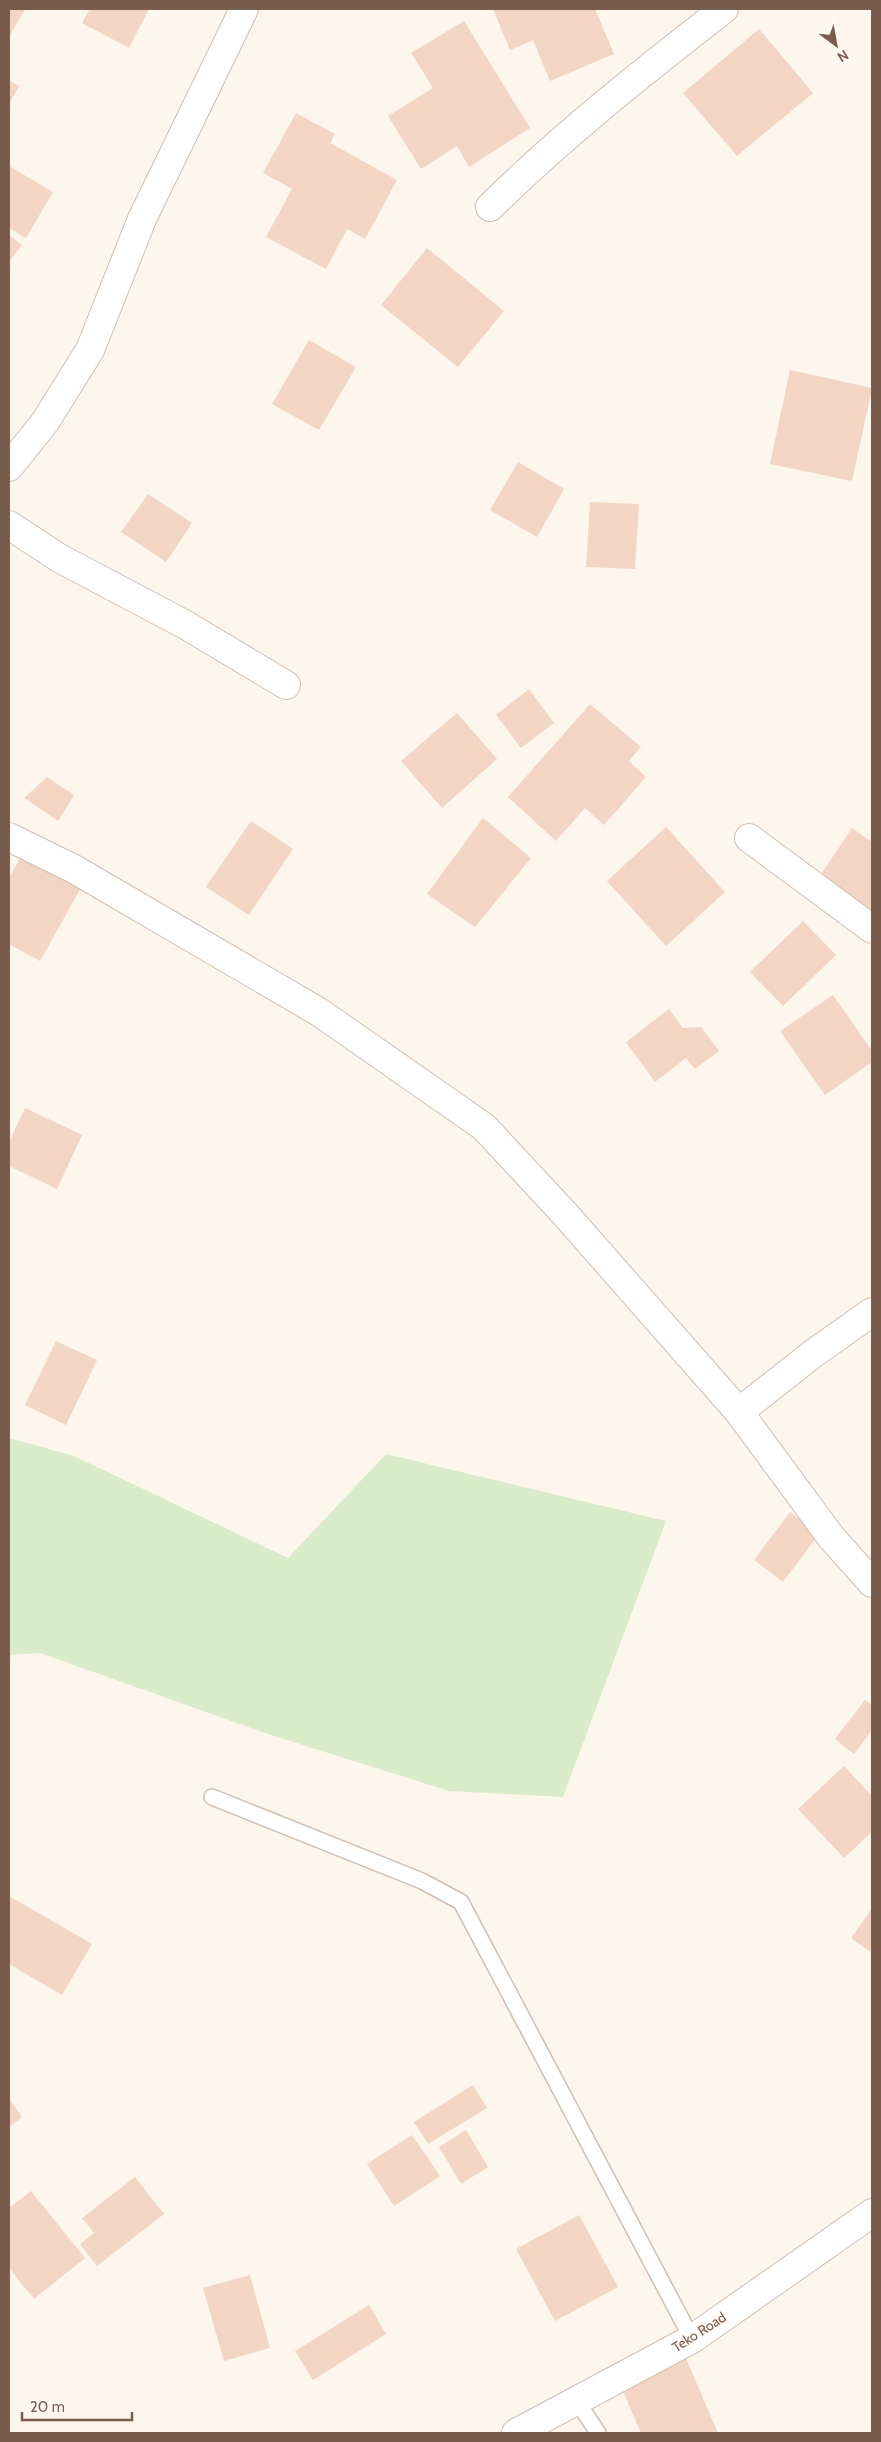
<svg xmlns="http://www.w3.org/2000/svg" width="881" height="2442" font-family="Cabin,sans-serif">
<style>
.green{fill:#d8ecc9}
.building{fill:#f3d5c3}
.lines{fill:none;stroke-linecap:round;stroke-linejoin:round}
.service-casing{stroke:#d1beb0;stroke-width:18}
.minor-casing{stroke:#d1beb0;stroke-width:30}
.tertiary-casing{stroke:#d1beb0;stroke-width:30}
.service{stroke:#fff;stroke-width:15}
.minor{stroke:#fff;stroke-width:28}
.tertiary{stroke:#fff;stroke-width:28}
.labels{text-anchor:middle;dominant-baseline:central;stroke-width:4.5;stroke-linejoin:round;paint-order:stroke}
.street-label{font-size:14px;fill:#7a5c4d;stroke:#fffaf3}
</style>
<rect width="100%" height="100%" fill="#fdf6ec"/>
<path class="green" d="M9,1438L74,1456L288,1558L386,1454L666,1521L563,1797L449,1791L268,1734L40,1653L9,1655Z"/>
<path class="building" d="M9,9H25L9,37Z
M90,9H149L129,48L82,23Z
M493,9H595L614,54L550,81L533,40L510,50Z
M464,21L530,128L469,167L457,146L421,169L388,116L433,88L411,53Z
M759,29L813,93L737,156L683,93Z
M9,80L19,86L9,104Z
M296,113L335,134L330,143L397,180L365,239L347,229L326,269L266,237L292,189L263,173Z
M9,166L53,192L26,238L9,228Z
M9,235L22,245L9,262Z
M427,248L504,311L458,367L381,305Z
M309,340L356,367L319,430L272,404Z
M790,370L872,388L852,481L770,464Z
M518,462L564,489L537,537L490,510Z
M148,494L192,523L166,562L121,532Z
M590,502L639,504L635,569L586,567Z
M529,689L554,723L521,748L496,715Z
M590,704L641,747L629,761L646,777L604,825L585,808L556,841L508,797Z
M457,713L497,759L442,808L401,761Z
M47,777L74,795L58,821L24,798Z
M483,818L531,858L475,927L427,894Z
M251,821L293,849L249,915L206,887Z
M666,827L725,892L666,946L607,881Z
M852,828L872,842V912L819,877Z
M23,852L83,884L40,961L9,944V879Z
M803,921L836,955L783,1006L750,972Z
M833,995L872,1051V1062L825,1095L780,1031Z
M669,1009L683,1028L701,1027L719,1051L695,1069L686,1058L655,1082L626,1042Z
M25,1108L82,1135L57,1189L9,1166V1142Z
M56,1341L97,1360L66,1425L25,1405Z
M790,1512L819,1534L783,1582L754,1560Z
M865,1700L872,1705V1730L854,1754L835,1739Z
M844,1766L872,1796V1832L844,1858L798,1809Z
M9,1896L92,1944L62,1995L9,1964Z
M872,1908V1949L870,1952L851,1938Z
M473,2085L487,2108L428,2144L414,2122Z
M9,2098L22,2117L9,2127Z
M466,2130L488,2167L461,2184L439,2147Z
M412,2135L440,2176L394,2206L367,2164Z
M135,2177L164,2214L97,2266L80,2244L94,2233L82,2218Z
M31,2191L85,2258L34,2299L9,2268V2208Z
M579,2215L618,2287L555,2321L516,2249Z
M250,2275L270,2348L224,2361L203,2288Z
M369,2305L386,2334L313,2380L295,2351Z
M684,2354L718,2433H641L619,2382Z"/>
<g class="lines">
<defs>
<path id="service" d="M212,1797L422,1881L461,1902L692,2339
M577,2401L598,2433"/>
<path id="minor" d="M490,207C563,135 643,72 724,9
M9,467L45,422L90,350L142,219L244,9
M9,525L59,558L184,624L286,685
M9,837L74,869L319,1012L484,1127L564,1213L739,1412
M749,838L872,929
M872,1312L814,1353L739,1412L831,1537L872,1583"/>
<path id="tertiary" d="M516,2433L692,2339L872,2213"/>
</defs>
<use href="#service" class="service-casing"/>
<use href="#minor" class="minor-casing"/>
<use href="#tertiary" class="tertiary-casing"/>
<use href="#service" class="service"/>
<use href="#minor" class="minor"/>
<use href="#tertiary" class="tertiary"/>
</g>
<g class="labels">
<g class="street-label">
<text transform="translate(699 2332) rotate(-33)">Teko Road</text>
</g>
</g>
<rect width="881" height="2442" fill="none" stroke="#7a5c4d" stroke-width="20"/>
<g transform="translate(836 45) rotate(148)" stroke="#fffaf3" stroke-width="4" paint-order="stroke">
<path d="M0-4L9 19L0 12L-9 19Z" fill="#7a5c4d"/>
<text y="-8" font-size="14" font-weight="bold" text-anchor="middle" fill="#7a5c4d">N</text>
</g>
<path d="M22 2412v8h110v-8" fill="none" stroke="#7a5c4d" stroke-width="2.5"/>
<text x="30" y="2412" font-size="15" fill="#7a5c4d" stroke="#fffaf3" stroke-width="4" paint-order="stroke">20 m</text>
</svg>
